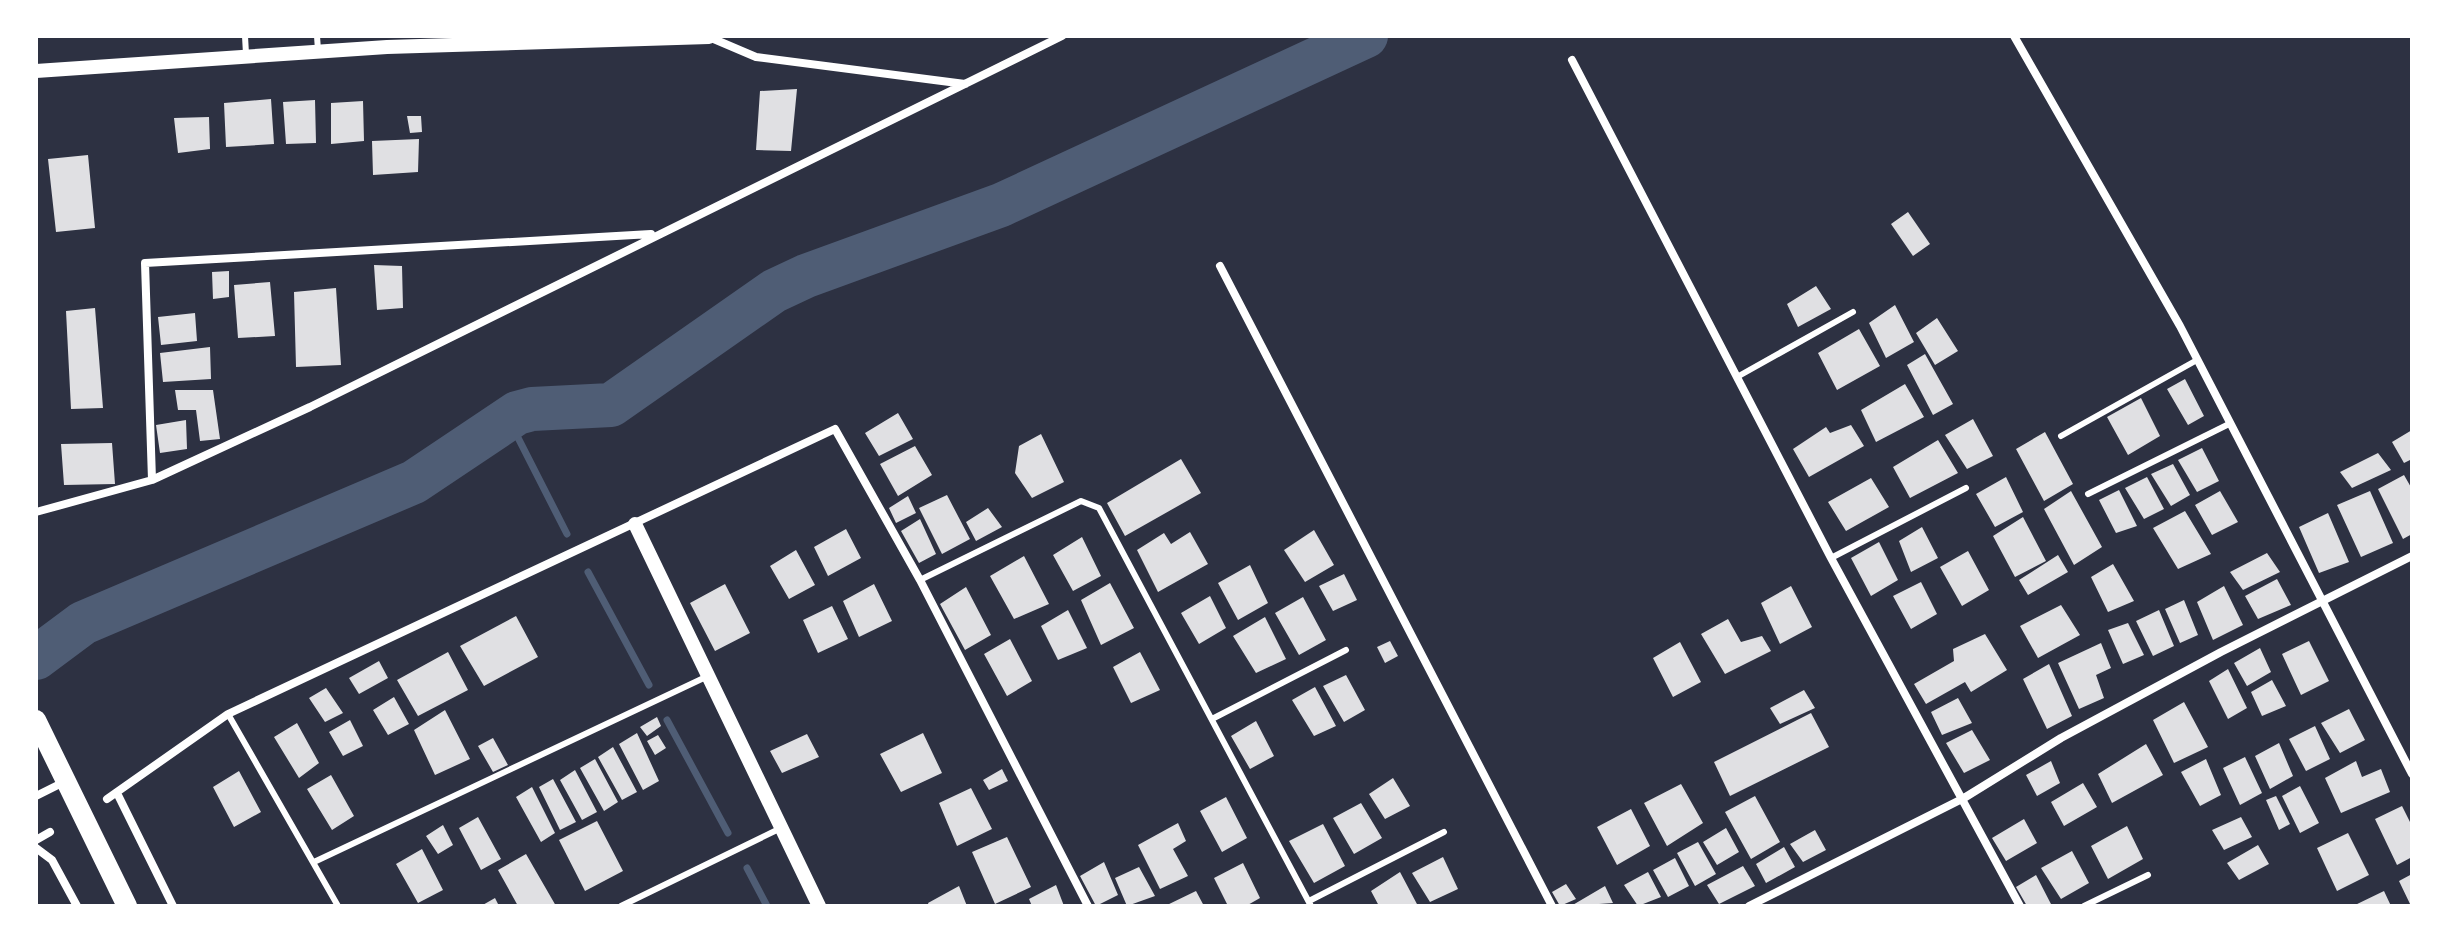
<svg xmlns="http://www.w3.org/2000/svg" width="2448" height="942" font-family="'PT Sans Narrow',sans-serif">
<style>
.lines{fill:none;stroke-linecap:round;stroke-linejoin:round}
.stream{stroke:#4f5d75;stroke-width:7}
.river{stroke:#4f5d75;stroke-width:44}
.building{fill:#e0e0e3}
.service{stroke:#fff;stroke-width:6}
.minor{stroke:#fff;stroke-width:8}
.tertiary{stroke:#fff;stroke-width:14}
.primary{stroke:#fff;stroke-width:20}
</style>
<rect width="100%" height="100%" fill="#2d3142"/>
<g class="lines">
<path class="stream" d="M508,418L567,534
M588,572L649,685
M667,720L728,833
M747,868L767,906"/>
<path class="river" d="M36,658L83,623L414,482L517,413L532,409L611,405L774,291L806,276L1001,205L1366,36"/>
</g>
<path class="building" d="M797,89L791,151L756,150L760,91Z
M271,99L274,144L226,147L224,103Z
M315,100L316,143L286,144L283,102Z
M363,101L364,141L331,144V103Z
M407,116H421L422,132L410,133Z
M209,117L210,149L178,153L174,118Z
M419,139L418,172L373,175L372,141Z
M88,155L95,228L56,232L48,159Z
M1908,212L1930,244L1913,256L1891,224Z
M374,265L402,266L403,308L377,310Z
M229,271V297L213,299L212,272Z
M270,282L275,336L238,338L234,285Z
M1816,286L1831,309L1798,327L1787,304Z
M336,288L341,365L296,367L294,292Z
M1895,305L1914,342L1886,358L1869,323Z
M95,308L103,408L71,409L66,311Z
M195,313L197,341L161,345L158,317Z
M1937,318L1958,351L1935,365L1916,333Z
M1859,329L1880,366L1837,390L1818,353Z
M210,347L211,379L163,382L160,353Z
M1925,354L1953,404L1933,415L1907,365Z
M2185,379L2204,416L2188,425L2167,389Z
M1905,384L1924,417L1876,442L1861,410Z
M175,390H213L220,439L200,441L196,410H178Z
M2141,398L2160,436L2128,455L2107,417Z
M898,413L913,439L879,456L865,433Z
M1973,419L1993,456L1967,469L1945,435Z
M186,420L187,449L160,453L156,425Z
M1851,425L1864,446L1809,477L1793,449L1826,427L1830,433Z
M2412,430V459L2404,463L2392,442Z
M2045,432L2073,484L2044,501L2016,449Z
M1041,434L1064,482L1032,498L1015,473L1019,446Z
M1938,440L1958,473L1910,498L1893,467Z
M112,443L115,484L64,485L61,444Z
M915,446L932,475L898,496L880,464Z
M2202,448L2219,481L2197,492L2178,460Z
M2378,453L2391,470L2352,488L2340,472Z
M1181,459L1201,493L1125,536L1107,503Z
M2173,464L2190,495L2171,506L2151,474Z
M2404,475L2412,489V534L2403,539L2378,489Z
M2006,477L2023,512L1995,527L1976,494Z
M2147,477L2164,509L2144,519L2125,488Z
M1871,478L1889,507L1846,531L1828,502Z
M2119,490L2137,526L2116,533L2099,500Z
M2071,491L2102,547L2074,565L2044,509Z
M2220,491L2238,522L2212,535L2195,505Z
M2370,491L2393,543L2361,557L2337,505Z
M947,495L970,539L942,554L919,508Z
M908,496L916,513L896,523L889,508Z
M988,508L1002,527L976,541L966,522Z
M2185,511L2211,554L2178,569L2153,528Z
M2328,513L2349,562L2319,573L2299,527Z
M2023,517L2046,561L2015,577L1993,536Z
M920,519L936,554L919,563L901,531Z
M1922,527L1938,558L1911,572L1899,541Z
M846,529L861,558L828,576L814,547Z
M1314,530L1334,565L1305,582L1284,550Z
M1190,532L1208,564L1158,592L1137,550L1164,533L1171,544Z
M1082,537L1101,576L1073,591L1053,555Z
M1879,542L1898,580L1871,596L1851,558Z
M796,550L815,585L789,599L770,566Z
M1968,551L1989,590L1962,606L1940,567Z
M2267,553L2280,572L2243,590L2230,572Z
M2058,555L2068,572L2028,595L2019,580Z
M1024,556L1049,604L1014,619L990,576Z
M2113,564L2134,601L2108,612L2091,577Z
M1250,565L1268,603L1238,620L1218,583Z
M1344,574L1357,600L1333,611L1319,586Z
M2277,579L2291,605L2258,619L2245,596Z
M1921,582L1937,614L1911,629L1893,596Z
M1110,583L1134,628L1101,645L1081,600Z
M725,584L750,633L715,651L690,603Z
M874,584L892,621L859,637L843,601Z
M1791,586L1812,627L1780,644L1761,603Z
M2224,586L2243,625L2213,640L2197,602Z
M966,587L991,635L965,650L940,604Z
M1210,596L1226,628L1199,644L1181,613Z
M1303,597L1326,640L1299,655L1275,613Z
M2184,600L2198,635L2180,643L2165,609Z
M2061,605L2080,635L2038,658L2020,626Z
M832,606L848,639L818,653L803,620Z
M1068,610L1087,648L1058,660L1041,626Z
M2159,610L2174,646L2153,656L2136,621Z
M516,616L538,657L484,686L460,646Z
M1265,617L1286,659L1256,673L1233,636Z
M1728,619L1741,642L1762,636L1771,651L1725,674L1701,634Z
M2128,623L2144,655L2123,664L2108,630Z
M1985,634L2007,670L1971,692L1965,682L1926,704L1914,684L1954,661L1953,649Z
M1010,639L1032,681L1007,696L984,654Z
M1390,641L1398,656L1385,663L1377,647Z
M2309,641L2329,681L2301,695L2282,654Z
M1680,642L1701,682L1673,697L1653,658Z
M2101,643L2111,668L2096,675L2104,698L2079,709L2058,663Z
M2260,648L2271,672L2247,686L2234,663Z
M448,652L468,690L418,716L397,680Z
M1140,652L1160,690L1131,703L1113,667Z
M379,661L388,678L359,694L349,678Z
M2049,664L2072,716L2047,729L2023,679Z
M2228,669L2247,708L2228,719L2209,681Z
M1346,675L1365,710L1344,722L1323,686Z
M2272,680L2286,706L2262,716L2251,692Z
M1315,687L1336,726L1314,736L1292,700Z
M326,688L343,713L325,722L309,698Z
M1804,690L1815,708L1780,724L1770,708Z
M394,697L409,724L388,735L373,710Z
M1958,698L1972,723L1942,735L1931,712Z
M2184,702L2208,747L2174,763L2153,720Z
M2349,709L2365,740L2340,753L2321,723Z
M445,710L470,759L435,775L414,730Z
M1811,713L1829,747L1730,796L1714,762Z
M657,717L661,726L647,736L640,727Z
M350,720L363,746L343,756L329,732Z
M1256,721L1274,756L1250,769L1231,736Z
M297,723L319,763L299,778L274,737Z
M2315,726L2330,759L2306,771L2289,739Z
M1972,730L1990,760L1964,773L1946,743Z
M637,733L659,781L643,790L619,744Z
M923,733L942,773L901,792L880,754Z
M807,734L819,757L782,773L770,751Z
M658,735L666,748L655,755L647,741Z
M493,738L508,765L493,772L478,746Z
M2279,743L2293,776L2270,789L2255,756Z
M2146,744L2163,775L2112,803L2098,774Z
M613,747L637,792L622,800L598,757Z
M2245,757L2262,793L2240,805L2223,768Z
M595,759L618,802L604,811L580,768Z
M2206,759L2221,795L2200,806L2181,772Z
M2051,761L2060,783L2037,796L2026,775Z
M2356,761L2362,777L2381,769L2390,792L2341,813L2325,778Z
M1002,769L1008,781L989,790L983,780Z
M575,770L597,812L582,820L560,780Z
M239,771L261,812L234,827L213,787Z
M331,775L354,816L332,830L307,789Z
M1393,778L1410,806L1385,819L1369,794Z
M553,779L576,822L560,830L539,787Z
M2083,783L2097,807L2064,826L2051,802Z
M1681,784L1703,823L1667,846L1644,803Z
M2300,786L2319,823L2300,833L2282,796Z
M532,787L555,833L541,842L516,797Z
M971,788L992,829L957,846L939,803Z
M1755,796L1780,842L1751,859L1725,812Z
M2276,796L2290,824L2279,830L2266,800Z
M1226,797L1247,838L1222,852L1200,811Z
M1361,803L1382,838L1354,854L1333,818Z
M2402,806L2412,826V857L2397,865L2375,819Z
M1631,809L1650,846L1617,865L1597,827Z
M478,817L501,859L481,870L459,828Z
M2241,817L2252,837L2224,850L2212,830Z
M2024,819L2037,843L2006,861L1992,838Z
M597,821L623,871L585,891L559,840Z
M1178,823L1186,841L1173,849L1188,876L1160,889L1138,845Z
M1323,824L1345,866L1314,883L1289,841Z
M443,825L453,845L438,854L426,836Z
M2127,826L2143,859L2108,879L2091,846Z
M1726,828L1739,852L1717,865L1703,842Z
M1815,830L1826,850L1803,862L1790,844Z
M2348,833L2369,875L2337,891L2317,848Z
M1007,837L1031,887L995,904L972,852Z
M1698,842L1716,874L1695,886L1677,853Z
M2258,845L2269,864L2239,880L2227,863Z
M1784,847L1795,867L1766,883L1756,864Z
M422,849L443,890L418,903L396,864Z
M2072,851L2089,883L2061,899L2041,868Z
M526,854L556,906H518L498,870Z
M1443,857L1458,889L1430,902L1412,873Z
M1675,858L1689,886L1668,897L1653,870Z
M1104,862L1118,895L1096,906L1080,876Z
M1243,863L1260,898L1246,906H1228L1214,878Z
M1743,866L1755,886L1719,904L1707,885Z
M1139,867L1155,896L1127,906L1115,878Z
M1400,872L1418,906H1379L1371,891Z
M1648,872L1661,897L1638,906L1624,885Z
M2412,874V906H2411L2399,881Z
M2036,875L2052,906H2027L2016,887Z
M1566,884L1576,899L1560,906L1552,892Z
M1056,885L1064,906H1032L1029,899Z
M959,886L967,906H929L928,903Z
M1605,886L1613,903L1571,906Z
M1196,891L1204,906H1165Z
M2384,891L2391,906H2353Z
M495,898L499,906H481Z"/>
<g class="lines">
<path class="service" d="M245,36L246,54
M317,36L318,50
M1737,377L1853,312
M2061,436L2197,360
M2088,494L2229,424
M1831,558L1966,488
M920,580L1081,501L1099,508L1311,906
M228,714L338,906
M1212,719L1346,650
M314,862L708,676
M1309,901L1444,832
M621,906L781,828
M2084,906L2148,875"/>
<path class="minor" d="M2014,36L2180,326L2412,774
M709,37L756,57L965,84
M1572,60L1831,558L2020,906
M1220,266L1552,906
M152,480L145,263L651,234
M36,512L152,480L310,407L1062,36
M117,793L173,906
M36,796L64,782
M107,799L228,714L835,429L920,580L1088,906
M36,840L50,832
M36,848L52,860L77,906
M1749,906L1964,798L2061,738L2221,652L2412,556"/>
<path class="tertiary" d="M36,71L387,47L709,37
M635,524L819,906"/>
<path class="primary" d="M36,720L127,906"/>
</g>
<rect width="2448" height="942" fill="none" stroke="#ffffff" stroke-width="76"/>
</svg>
